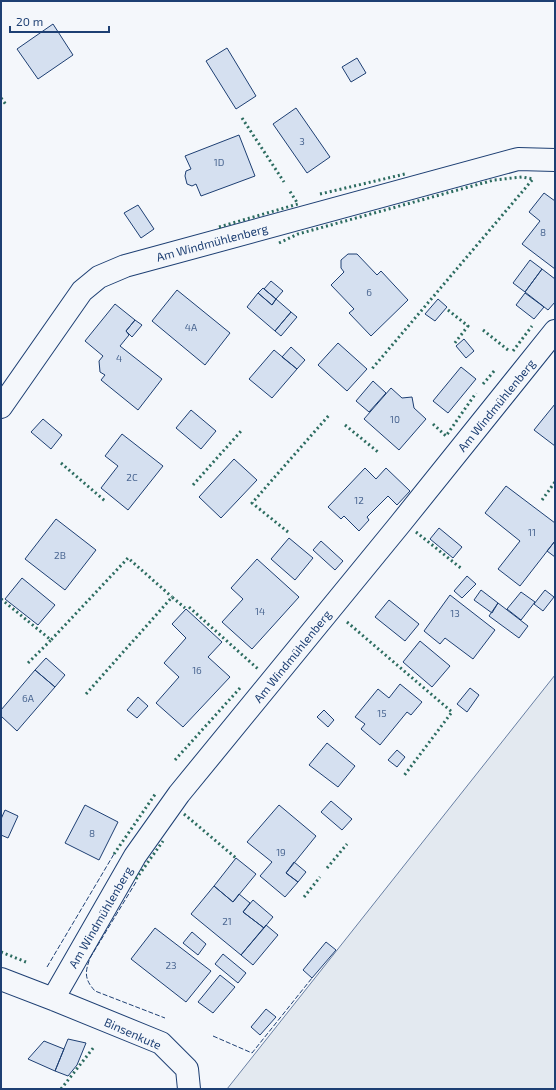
<svg xmlns="http://www.w3.org/2000/svg" width="556" height="1090" font-family="'Exo 2',sans-serif">
<style>
.green{fill:#e3e9f0;stroke:#687fa3}
.building{fill:#d5e0f0;stroke:#1d3f73}
.lines{fill:none;stroke-linecap:round;stroke-linejoin:round}
.minor-casing{stroke:#1d3f73;stroke-width:24}
.minor{stroke:#f4f7fb;stroke-width:22}
.hedge{stroke:#2c6c60;stroke-width:3;stroke-dasharray:2 3;stroke-linecap:butt}
.fence{stroke:#1d3f73;stroke-width:1;stroke-dasharray:5 2;stroke-linecap:butt}
.labels{text-anchor:middle;dominant-baseline:central;stroke-width:3;stroke-linejoin:round;paint-order:stroke}
.number-label{font-size:10px;fill:#4b6792}
.street-label{font-size:12px;fill:#1d3f73;stroke:#f4f7fb}
</style>
<rect width="100%" height="100%" fill="#f4f7fb"/>
<path class="green" d="M555,675V1089H227Z"/>
<path class="building" d="M53,24L73,55L38,79L17,49Z
M227,48L256,96L236,109L206,61Z
M357,58L366,73L351,82L342,67Z
M296,108L330,157L307,173L273,124Z
M239,135L255,176L201,196L196,184L192,186L187,184L185,176L186,171L191,169L185,156Z
M544,193L555,201V269L522,244L540,221L529,212Z
M138,205L154,229L141,238L124,213Z
M348,254H357L377,275L381,271L408,300L371,336L349,313L354,309L331,285L344,272L341,268V260Z
M530,260L542,269L525,292L513,283Z
M542,269L555,279V302L548,310L525,292Z
M271,281L283,291L276,299L264,289Z
M263,288L276,299L272,305L258,293Z
M177,290L230,333L205,365L152,321Z
M258,293L272,305L276,299L291,312L275,331L247,307Z
M525,293L544,307L534,319L516,305Z
M438,299L447,307L435,321L425,314Z
M115,304L135,320L126,331L129,335L120,346L162,379L138,410L101,380L105,375L100,372L99,361L103,356L85,341Z
M291,312L297,317L281,336L275,331Z
M135,320L142,325L132,337L126,331Z
M464,339L474,351L466,358L456,346Z
M338,343L367,369L347,391L318,365Z
M291,347L305,360L297,369L282,357Z
M274,350L297,369L272,398L249,379Z
M461,367L476,379L448,413L433,401Z
M373,381L386,393L369,412L356,401Z
M391,388L402,398L412,397L414,408L426,419L399,450L364,419Z
M555,404V446L534,430Z
M191,410L216,431L201,449L176,428Z
M43,419L62,435L51,449L31,432Z
M122,434L163,466L128,510L101,488L118,466L105,456Z
M234,459L257,480L221,518L199,497Z
M365,468L376,479L386,468L410,491L397,505L388,496L367,517L369,520L359,531L344,516L341,519L328,507Z
M506,486L555,523V541L520,586L498,569L520,541L485,513Z
M56,519L96,550L65,590L25,559Z
M439,528L462,547L453,558L430,539Z
M289,538L313,558L295,580L271,559Z
M321,541L343,561L335,570L313,550Z
M555,541V557L547,551Z
M257,559L299,597L252,649L222,622L243,599L231,588Z
M467,576L476,584L462,598L454,591Z
M22,578L55,605L38,625L5,599Z
M481,590L498,603L492,613L474,600Z
M545,590L554,597L543,611L534,604Z
M521,592L535,602L521,620L507,609Z
M450,595L495,630L473,659L445,638L440,644L424,631Z
M389,600L419,624L405,641L375,617Z
M498,603L528,626L519,638L489,616Z
M186,609L222,642L208,657L230,677L183,727L156,703L179,677L164,663L186,638L172,624Z
M420,641L450,666L432,687L403,662Z
M46,658L65,675L55,687L35,670Z
M35,670L55,687L17,731L1,716V710Z
M400,684L422,702L411,715L407,712L380,745L361,729L365,724L355,717L378,689L389,698Z
M470,688L479,695L467,712L457,704Z
M138,697L148,706L137,718L127,710Z
M324,710L334,720L328,727L317,717Z
M327,743L355,766L338,787L309,765Z
M397,750L405,757L397,767L388,760Z
M331,801L352,819L342,830L321,812Z
M85,805L118,822L99,860L65,843Z
M279,805L316,836L286,873L298,882L285,897L260,876L272,862L247,842Z
M5,810L18,816L8,838L1,835V819Z
M236,858L256,874L233,902L214,886Z
M294,862L306,872L298,882L286,873Z
M214,886L233,902L239,894L250,903L243,912L264,928L241,955L191,914Z
M253,900L273,917L264,928L243,912Z
M266,925L278,935L253,965L241,955Z
M155,928L211,971L186,1002L131,959Z
M192,932L206,944L198,955L183,943Z
M326,942L336,950L312,978L303,970Z
M223,954L246,973L238,983L215,964Z
M220,975L235,987L213,1013L198,1002Z
M266,1009L276,1017L260,1035L251,1027Z
M68,1039L86,1043L77,1065L68,1076L55,1071Z
M44,1041L64,1049L55,1071L28,1059Z"/>
<g class="lines">
<defs>
<path id="minor" d="M1,407L82,291L99,277L125,266L518,159L555,160
M1,979L53,999L161,1043L187,1069L189,1089
M53,999L135,856L179,794L400,524L555,331"/>
</defs>
<use href="#minor" class="minor-casing"/>
<use href="#minor" class="minor"/>
<path class="hedge" d="M1,98L7,106
M242,118L284,182
M320,194L405,174
M219,227L298,204L289,190
M279,243L298,234L494,180L522,177L533,179L371,370
M448,310L468,326L454,344
M483,330L508,350
M513,351L532,326
M483,384L495,370
M433,424L446,436L476,393
M345,425L378,452
M61,463L105,501
M193,485L241,431
M542,500L555,482
M288,532L252,503L330,414
M416,532L462,569
M1,599L51,640L128,558L172,597
M189,607L258,669
M347,622L452,712L403,777
M28,663L51,640
M86,694L172,597L185,608
M175,760L240,688
M184,814L236,858
M114,854L156,793
M327,868L347,844
M136,879L163,841
M304,897L320,877
M1,952L26,962
M61,1089L94,1047"/>
<path class="fence" d="M136,882L90,958C85,972 84,979 95,991L165,1018
M47,967L114,854
M213,1036L252,1053L312,978"/>
</g>
<g class="labels">
<g class="number-label">
<text x="302" y="141">3</text>
<text x="219" y="162">1D</text>
<text x="543" y="232">8</text>
<text x="369" y="292">6</text>
<text x="191" y="327">4A</text>
<text x="119" y="358">4</text>
<text x="395" y="419">10</text>
<text x="132" y="477">2C</text>
<text x="359" y="500">12</text>
<text x="532" y="532">11</text>
<text x="60" y="555">2B</text>
<text x="260" y="611">14</text>
<text x="455" y="613">13</text>
<text x="197" y="670">16</text>
<text x="28" y="698">6A</text>
<text x="382" y="713">15</text>
<text x="92" y="833">8</text>
<text x="281" y="852">19</text>
<text x="227" y="921">21</text>
<text x="171" y="965">23</text>
</g>
<g class="street-label">
<text transform="translate(212 242) rotate(-15)">Am Windmühlenberg</text>
<text transform="translate(496 405) rotate(-51)">Am Windmühlenberg</text>
<text transform="translate(292 656) rotate(-51)">Am Windmühlenberg</text>
<text transform="translate(100 917) rotate(-60)">Am Windmühlenberg</text>
<text transform="translate(133 1033) rotate(24)">Binsenkute</text>
</g>
</g>
<rect width="556" height="1090" fill="none" stroke="#1d3f73" stroke-width="4"/>
<path d="M10 26v6h99v-6" fill="none" stroke="#1d3f73" stroke-width="2"/>
<text x="16" y="26" font-size="12" fill="#1d3f73" stroke="#f4f7fb" stroke-width="3" paint-order="stroke">20 m</text>
</svg>
